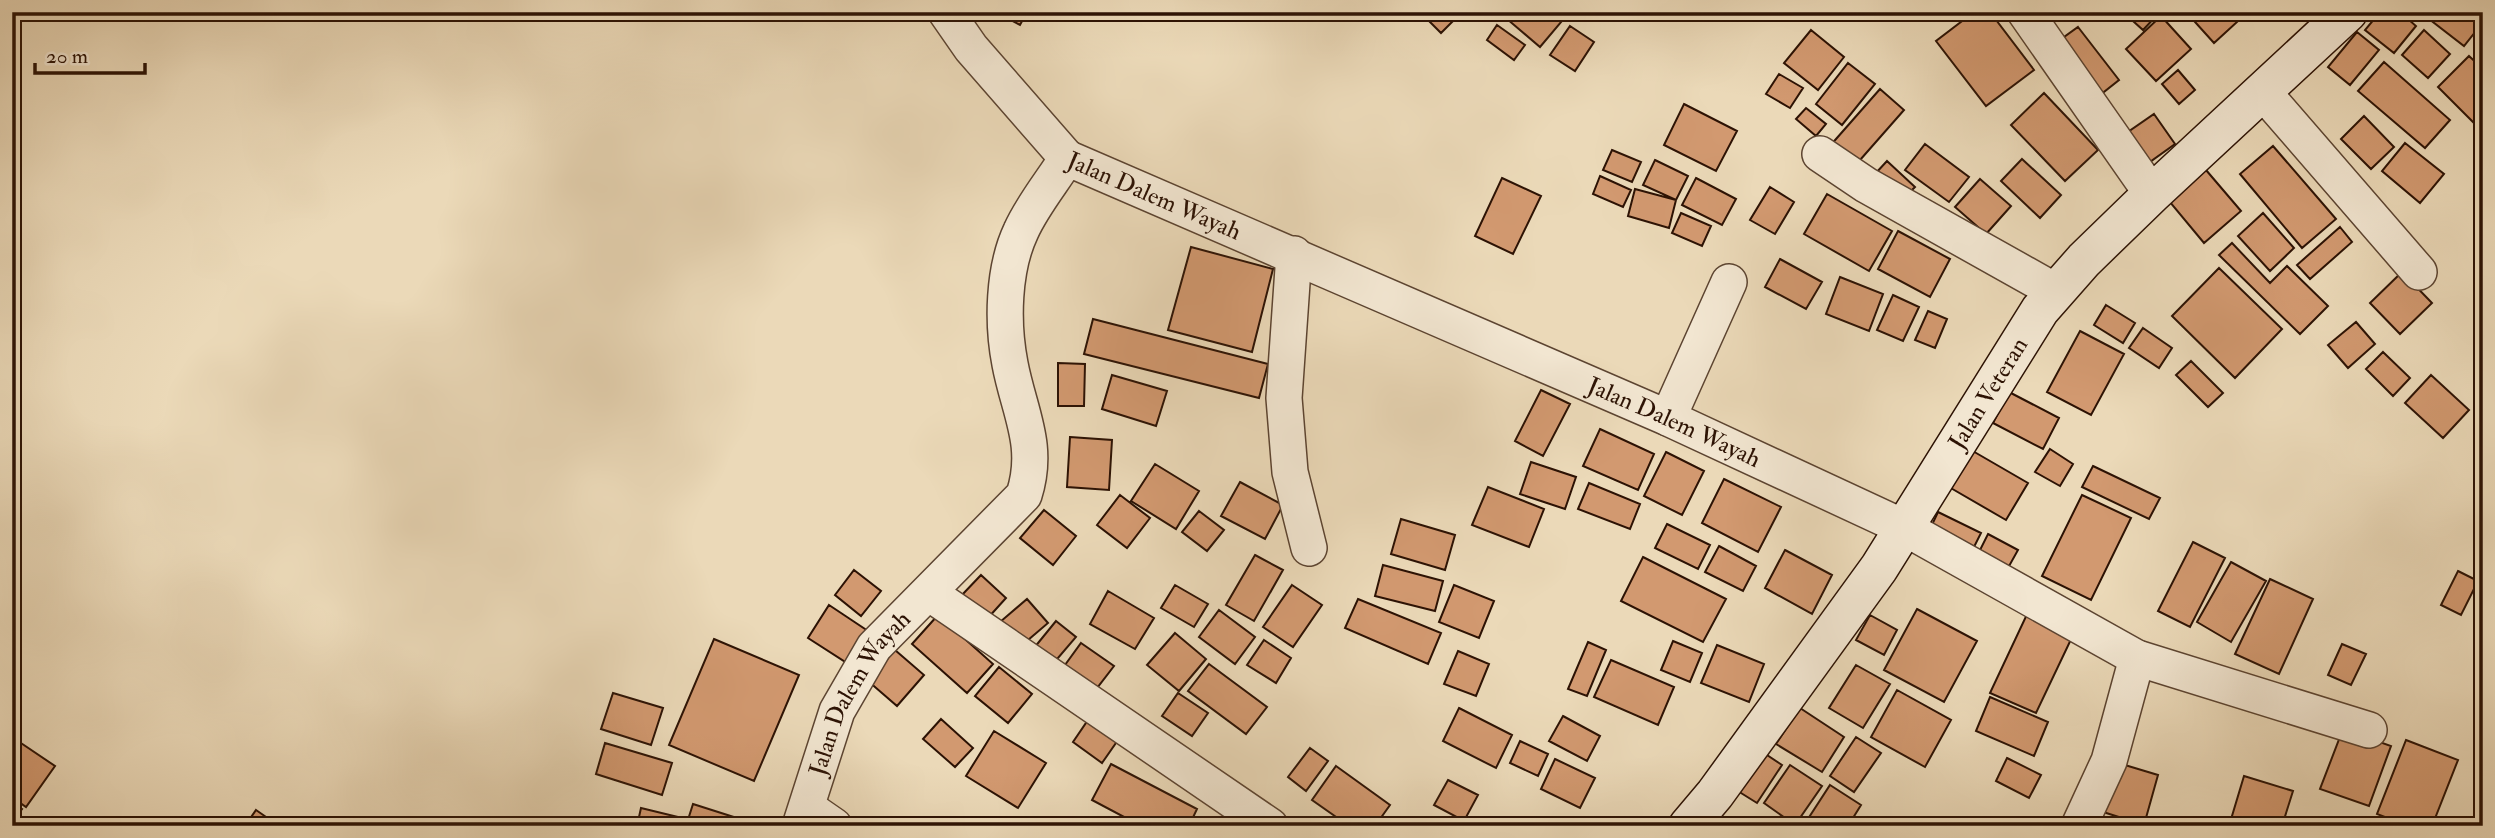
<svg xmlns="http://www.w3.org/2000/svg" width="2495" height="838" font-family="'IM FELL Double Pica',serif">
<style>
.building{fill:#d29970;stroke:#2c1204;stroke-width:2}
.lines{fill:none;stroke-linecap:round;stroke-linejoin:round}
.street-casing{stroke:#5c4431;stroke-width:38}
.secondary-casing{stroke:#2c1204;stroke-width:41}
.street{stroke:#f2e6d1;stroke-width:35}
.secondary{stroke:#f2e6d1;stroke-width:38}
.labels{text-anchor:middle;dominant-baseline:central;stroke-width:7;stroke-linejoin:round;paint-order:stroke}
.street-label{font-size:24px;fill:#2c1204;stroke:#f2e6d1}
</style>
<rect width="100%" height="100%" fill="#ebd9b8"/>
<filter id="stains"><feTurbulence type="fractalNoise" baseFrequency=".00286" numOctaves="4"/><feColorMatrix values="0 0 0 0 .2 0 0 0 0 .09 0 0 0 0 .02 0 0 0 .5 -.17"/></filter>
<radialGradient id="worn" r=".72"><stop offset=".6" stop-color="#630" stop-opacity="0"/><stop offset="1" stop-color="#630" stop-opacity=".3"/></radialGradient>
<path class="building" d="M996,12H1027L1020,25Z
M1420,12H1454L1458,16L1441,33Z
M1513,12H1551L1562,21L1540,47L1507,19Z
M1974,12H1990L2034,70L1986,106L1936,41Z
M2123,12H2160L2143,30Z
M2186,12H2228L2237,22L2214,43Z
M2380,12H2400L2416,26L2394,53L2365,30Z
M2420,12H2483V22L2464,46Z
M2161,16L2191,49L2156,81L2126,49Z
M1497,25L1525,45L1514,60L1487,40Z
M1570,26L1594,42L1575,71L1550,55Z
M2078,27L2119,80L2095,99L2053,45Z
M1811,30L1844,57L1818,90L1784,63Z
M2424,30L2450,54L2428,78L2402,55Z
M2357,32L2379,50L2350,85L2328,67Z
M2469,56L2483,69V116L2475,124L2438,87Z
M2384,62L2450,120L2425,148L2358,91Z
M1848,63L1875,84L1842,125L1816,104Z
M2178,70L2195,90L2179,104L2162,84Z
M1779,74L1803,88L1790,108L1766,94Z
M1880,89L1904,110L1853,168L1829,147Z
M2044,93L2098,150L2065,181L2011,125Z
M1684,104L1737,131L1716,171L1664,145Z
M1806,108L1826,124L1816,136L1796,119Z
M2154,114L2175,144L2147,164L2125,134Z
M2364,116L2394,147L2371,169L2341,139Z
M2405,143L2444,174L2420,203L2382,171Z
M1925,144L1969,177L1949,202L1905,170Z
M2273,146L2336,219L2302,248L2240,174Z
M1612,150L1641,162L1632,182L1603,170Z
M2022,159L2061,195L2040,218L2001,181Z
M1655,160L1688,176L1676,200L1643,185Z
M1887,161L1915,187L1902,200L1875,174Z
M2206,170L2241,211L2204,243L2169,201Z
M1600,176L1631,190L1623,207L1593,194Z
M1502,178L1541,196L1513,254L1475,236Z
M1696,178L1736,199L1722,225L1682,205Z
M1980,179L2011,206L1986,234L1955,207Z
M1770,187L1794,202L1775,234L1750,220Z
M1635,189L1676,200L1669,228L1628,216Z
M1827,194L1892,231L1869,271L1804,234Z
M1681,213L1711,226L1702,246L1672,233Z
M2263,213L2294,248L2270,271L2238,236Z
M2340,227L2352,242L2310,279L2297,265Z
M1898,231L1950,259L1930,297L1878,269Z
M2232,243L2270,283L2287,266L2328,306L2300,334L2219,255Z
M1191,247L1273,269L1252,352L1168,330Z
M1780,259L1822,282L1806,309L1765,287Z
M2219,268L2282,329L2235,378L2172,316Z
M2402,272L2432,303L2400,334L2370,303Z
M1840,277L1883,294L1869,331L1826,314Z
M1893,295L1919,307L1903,341L1877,330Z
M2106,305L2135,323L2123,343L2094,325Z
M1928,311L1947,319L1935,348L1915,340Z
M1093,319L1268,364L1259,398L1084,354Z
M2356,322L2375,344L2348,368L2328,345Z
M2143,328L2172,348L2159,368L2129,348Z
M2080,331L2124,354L2091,415L2047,392Z
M2383,352L2410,378L2393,396L2366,369Z
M2191,361L2223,393L2208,407L2176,375Z
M1058,363L1085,364L1084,406H1058Z
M1112,375L1167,391L1156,426L1102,409Z
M2431,375L2469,410L2443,438L2405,403Z
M1541,390L1570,404L1543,456L1515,441Z
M2009,392L2059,418L2043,449L1993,423Z
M1600,429L1654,454L1638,490L1583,466Z
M1070,437L1112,440L1109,490L1067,487Z
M2050,449L2073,464L2060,486L2035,472Z
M1971,450L2028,483L2006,520L1949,487Z
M1666,452L1704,471L1682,515L1644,496Z
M1531,462L1576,477L1565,509L1520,494Z
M1155,464L1199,491L1176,529L1131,501Z
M2093,466L2160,498L2149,519L2082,487Z
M1724,479L1781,507L1758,552L1702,523Z
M1240,482L1283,505L1265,539L1221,516Z
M1589,483L1640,504L1630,529L1578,509Z
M1488,487L1544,509L1529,547L1472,525Z
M1120,495L1150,518L1127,548L1097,525Z
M2082,495L2131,518L2091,600L2042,576Z
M1044,510L1076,536L1053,565L1020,538Z
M1199,511L1224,530L1207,551L1182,532Z
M1938,512L1981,533L1973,549L1930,529Z
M1401,519L1455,535L1445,570L1391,554Z
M1667,524L1710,545L1698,569L1655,548Z
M1988,534L2018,550L2008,568L1979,552Z
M2193,542L2225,558L2190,627L2158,611Z
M1719,546L1756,566L1743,591L1705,572Z
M1785,550L1832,575L1812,614L1765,588Z
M1255,555L1283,570L1254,621L1226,605Z
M1643,557L1726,599L1703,642L1621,601Z
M2231,562L2266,581L2231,642L2197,622Z
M1383,565L1443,581L1435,611L1375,596Z
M854,570L881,591L861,616L835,595Z
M2458,571L2478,581L2461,615L2441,605Z
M981,575L1006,598L987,619L961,596Z
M2270,579L2313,599L2279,674L2235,654Z
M1175,585L1208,604L1194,627L1161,608Z
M1292,585L1322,605L1293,647L1263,627Z
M1454,585L1494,601L1479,638L1439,622Z
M1108,591L1154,618L1135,649L1090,624Z
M1027,599L1048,623L1021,646L1000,622Z
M1358,599L1441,633L1428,664L1345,628Z
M829,605L868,631L847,663L808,638Z
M1917,609L1977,641L1944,702L1884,670Z
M1219,610L1255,637L1235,664L1199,637Z
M2029,610L2075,631L2036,713L1990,693Z
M938,615L993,664L967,693L912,644Z
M1870,615L1897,630L1884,655L1856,640Z
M1056,621L1076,637L1052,665L1034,648Z
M1175,633L1206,659L1179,691L1147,665Z
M714,639L799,675L754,781L669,745Z
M1264,640L1291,658L1276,683L1247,665Z
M1673,641L1702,653L1690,682L1661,670Z
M1588,642L1606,650L1587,696L1568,689Z
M1081,643L1114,666L1097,688L1065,665Z
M2342,644L2366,654L2351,685L2328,675Z
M1717,645L1764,664L1749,702L1701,683Z
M895,650L924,675L897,706L868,681Z
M1458,651L1489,664L1476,696L1444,684Z
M1611,660L1674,687L1658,725L1594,697Z
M1209,664L1267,707L1246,734L1188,691Z
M1856,665L1890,684L1863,728L1829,708Z
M999,667L1032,694L1008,723L975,696Z
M1897,690L1951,720L1925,767L1871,737Z
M613,693L663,708L651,745L601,729Z
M1178,693L1208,713L1192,736L1162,716Z
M1990,697L2048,722L2034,756L1976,731Z
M1459,708L1512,735L1496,768L1443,741Z
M1800,708L1844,737L1822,772L1776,744Z
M1563,716L1600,736L1587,761L1549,741Z
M941,719L973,748L955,767L923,739Z
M1088,720L1118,740L1102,763L1073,742Z
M2343,729L2391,746L2369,806L2320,789Z
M994,731L1046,763L1018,808L966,776Z
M12,737L55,766L26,807L12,797Z
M1856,737L1881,753L1854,792L1830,776Z
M2406,740L2458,760L2432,826H2408L2377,814Z
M1520,741L1548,754L1538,776L1510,763Z
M605,743L672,763L662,795L596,774Z
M1310,748L1328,761L1306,791L1288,777Z
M1758,749L1782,765L1757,803L1733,788Z
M2007,758L2041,775L2029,798L1996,781Z
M1555,759L1595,778L1580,808L1541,789Z
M2115,762L2158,775L2144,825L2100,811Z
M1111,764L1197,809L1189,826H1141L1092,800Z
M1790,765L1822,786L1795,825L1764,803Z
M1336,766L1390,805L1375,826H1349L1312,800Z
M2244,776L2293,791L2282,826H2229Z
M1448,780L1478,795L1464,821L1434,805Z
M1830,785L1861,805L1848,826L1804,825Z
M12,803L22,809L12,823Z
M693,804L762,826H686Z
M641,808L678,817L676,826H637Z
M256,810L279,826H245Z"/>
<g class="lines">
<defs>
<g id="street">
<path d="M946,12L971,48L1067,158"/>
<path d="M2025,12L2152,194"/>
<path d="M2263,92L2419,272"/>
<path d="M1820,154L1866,185L2055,291"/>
<path d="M1294,254L1284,398L1290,472L1309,548"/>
<path d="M1668,418L1729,282"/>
<path d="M929,593L1270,826"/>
<path d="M808,808L834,826"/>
<path id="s1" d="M800,826L837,711L874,647L1024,495C1040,445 1019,412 1010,364C1002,323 1003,269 1021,231C1032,206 1052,182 1067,158L1668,418L1903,527L2137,658L2369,730"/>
<path d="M2079,826L2109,761L2137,658"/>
</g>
<g id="secondary">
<path id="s2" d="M1688,826L1715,794L1879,568L2040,310L2084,260L2152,194L2348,12"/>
</g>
</defs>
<use href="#street" class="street-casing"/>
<use href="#secondary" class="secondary-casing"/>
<use href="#street" class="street"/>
<use href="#secondary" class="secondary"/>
</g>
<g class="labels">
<g class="street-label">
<text stroke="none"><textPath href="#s1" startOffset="859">Jalan Dalem Wayah</textPath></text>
<text stroke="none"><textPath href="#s2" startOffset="527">Jalan Veteran</textPath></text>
<text stroke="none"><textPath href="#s1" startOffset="1426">Jalan Dalem Wayah</textPath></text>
<text stroke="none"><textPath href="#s1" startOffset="147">Jalan Dalem Wayah</textPath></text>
</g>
</g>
<rect width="2495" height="838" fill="none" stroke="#ebd9b8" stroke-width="42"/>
<rect x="14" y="14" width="2467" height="810" fill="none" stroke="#2c1204" stroke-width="3.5"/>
<rect x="21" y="21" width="2453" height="796" fill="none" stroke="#2c1204" stroke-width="2"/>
<path d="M35 63v10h110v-10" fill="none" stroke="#2c1204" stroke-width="3.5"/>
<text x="46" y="63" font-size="21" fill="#2c1204" stroke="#f2e6d1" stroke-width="5" paint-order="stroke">20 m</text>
<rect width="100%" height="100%" filter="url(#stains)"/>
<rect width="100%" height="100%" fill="url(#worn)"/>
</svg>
